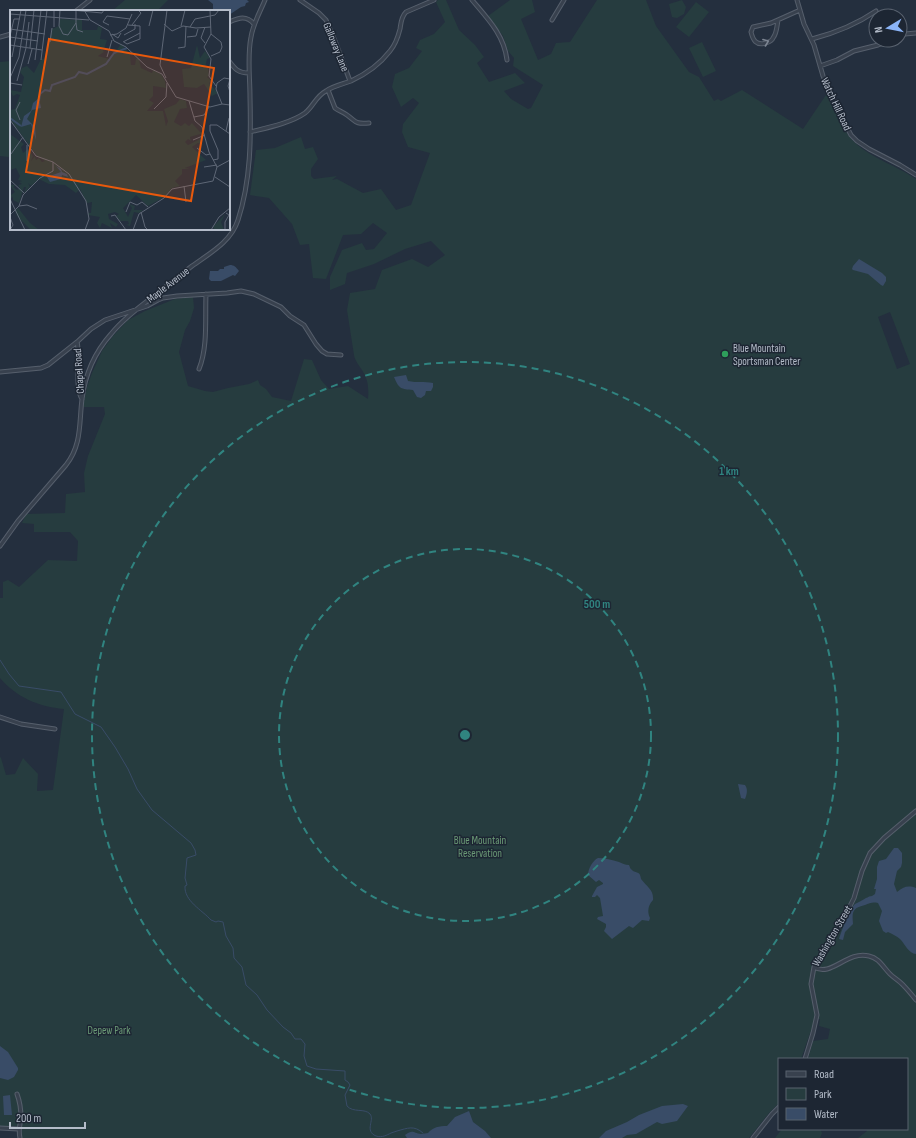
<svg xmlns="http://www.w3.org/2000/svg" width="916" height="1138" font-family="'Sofia Sans Condensed',sans-serif">
<style>
.green{fill:#263c3f;fill-rule:evenodd}
.water{fill:#394c67}
.lines{fill:none;stroke-linecap:round;stroke-linejoin:round}
.stream{stroke:#394c67;stroke-width:1}
.minor-casing{stroke:#565f6c;stroke-width:5}
.minor{stroke:#38414e;stroke-width:3}
.oneway{stroke:#7c8592}
.ring{fill:none;stroke:#308480;stroke-width:2;stroke-dasharray:7 5}
.leisure-dot{fill:#2e9e5b;stroke:#1d2633;stroke-width:1.5}
.labels{text-anchor:middle;dominant-baseline:central;stroke-width:3;stroke-linejoin:round;paint-order:stroke}
.street-label{font-size:11px;fill:#b4bcc9;stroke:#1d2633}
.poi-label{font-size:11px;fill:#b4bcc9;stroke:#1d2633;text-anchor:start}
.park-label{font-size:11px;fill:#6b9a76;stroke:#1d2633}
.inset-river{fill:none;stroke:#394c67;stroke-width:2}
.inset-road{fill:none;stroke:#5e6776;stroke-width:1}
.view{fill:#e8590c;fill-opacity:0.15;stroke:#e8590c;stroke-width:2}
.inset-edge{fill:none;stroke:#b4bcc9;stroke-width:2}
.centre{fill:#308480;stroke:#1d2633;stroke-width:2}
.ring-label{font-size:12px;text-anchor:middle;font-weight:bold;fill:#308480;stroke:#1d2633;stroke-width:3;stroke-linejoin:round;paint-order:stroke}
</style>
<rect width="100%" height="100%" fill="#242f3e"/>
<path class="green" d="M125,0H168L157,11H112Z
M438,0H446L459,30L475,45L484,57L477,63L489,82L515,73L525,83L504,91L511,99L528,109L531,108L543,85L513,66L514,58L508,51L503,36L488,16L510,0H532L535,12L521,19L538,60L551,54L556,43L570,42L597,0H646L656,26L689,72L699,77L714,101L718,99L721,101L742,90L803,129L828,92C835,107 839,123 849,136C864,156 896,165 916,179V1138H858L867,1131V1129H907V1059H808L813,1041L828,1039L830,1029L819,1026L820,1019H815L801,1059H779V1103L769,1113L749,1138H22V1126H0V757L1,758L6,775L15,774L23,758L38,774L37,791L53,790L64,709C39,707 16,697 0,678V598H3V582L8,580L19,587L48,560L77,561L78,541L70,532H34V524L22,523L26,514L65,513L66,494L85,492L84,473L88,456L105,414L104,407H83L87,387L92,373L102,351L113,336L128,320L145,311L175,299L193,297L194,308L190,321L185,330L179,352L188,386L205,391L213,392L228,388L249,384L258,380L260,385L266,389L272,397L291,401L304,359L312,360L321,380L329,389L348,386L368,399C369,388 368,379 362,370C359,365 355,361 354,355L347,310L350,293L375,289L382,270L412,259L428,267L445,255L431,241L405,249L374,264L347,273L345,284L330,290V277L342,250L362,243L366,250L374,249L387,233L373,223L361,234L343,235L326,279L313,278L309,244L300,245L292,224L269,198L250,195L256,150L275,148L301,137L305,149L313,147L318,159L311,169V176L314,179L337,176L332,180L337,179L363,193L381,189L396,210L411,205L430,153L408,147L402,132L403,124L419,103L413,98L401,107L392,87L395,74L409,68L422,51L416,48L420,40L434,34L445,22L436,2ZM890,312L910,364L897,369L878,317Z
M682,0L686,7L684,14L677,18L672,17L669,4Z
M696,2L709,12L689,37L676,27Z
M702,42L716,71L703,77L689,48Z
M11,61V153L9,157L0,156V62Z
M782,1129H820L822,1133L820,1138H775Z"/>
<path class="water" d="M208,0H247L249,2L246,3L245,6L241,7L229,15V11H213V4Z
M859,259L882,273L886,277V281L883,286L881,285L868,274L853,270L852,269L853,266Z
M230,265C234,265 236,267 239,271L235,276L233,275L221,281H211L209,279L210,271H218L220,269H224V267Z
M406,375L408,381C417,383 424,381 433,383V387L431,391H426L425,395L421,398L417,397L413,390C401,389 399,389 394,377Z
M738,784L745,785C748,789 747,794 745,799L741,798Z
M894,848H898L902,853V863L901,867L897,871L894,884L897,892C903,887 908,885 916,888V954C909,954 905,944 900,939C897,936 892,934 888,932L886,933L883,931L879,921L882,911L878,903C872,902 870,903 865,905C852,908 852,912 853,924L845,932L843,940L839,939C842,930 849,910 855,904C859,902 863,900 866,898C871,896 867,897 872,896L875,894L876,889H874L877,879V867L879,861L886,859Z
M598,858C605,858 612,860 619,862C622,863 625,865 629,865C630,867 630,869 632,870C636,874 640,870 641,879C647,887 654,890 653,900C648,905 647,912 650,918L649,921L642,920L633,928L629,926L612,939L604,931L606,927V924L597,919L598,917L603,916L600,898L597,895L595,897H592V896L597,887L603,884V883L599,880L596,882L588,875C588,869 593,860 598,858Z
M0,1046L8,1052L18,1068V1070L14,1077L8,1080L0,1078Z
M10,1095L12,1115H4L3,1096Z
M683,1104L688,1106L677,1121L662,1124L657,1122L636,1134L627,1135L622,1138H599L606,1131L627,1122L639,1115L662,1106Z
M469,1111L473,1122L485,1131L491,1138H407L405,1135C413,1129 413,1133 421,1134C424,1134 426,1133 428,1133C433,1127 439,1126 447,1126L455,1117Z"/>
<g class="lines">
<path class="stream" d="M0,660L9,674L19,686L61,692L75,714L101,727L115,747L128,769L137,789L152,810L191,843L195,850L196,855L187,858L185,878L187,885L185,886C184,901 202,910 211,920L216,922L218,921L223,922L226,936L233,948L234,958L242,967L246,985L257,995L267,1010L283,1027L291,1033L295,1039H301L305,1044L304,1056L307,1066L316,1069L345,1071V1080L348,1082L350,1085L345,1095L347,1106C353,1113 365,1108 370,1114C375,1120 364,1131 376,1136C382,1138 387,1135 391,1133C393,1132 395,1132 397,1131C408,1128 414,1125 423,1133"/>
<defs>
<path id="minor" d="M300,0L319,13L326,20L335,41L350,81
M472,0C488,19 504,35 507,60
M797,0L804,24L814,45L823,76L843,120L851,135L857,141L869,149L900,165L916,175
M76,11L90,0
M552,20L564,0
M778,20C777,25 777,33 773,38C772,41 769,42 766,43C756,46 753,40 751,32L753,27L771,23L800,10
M229,22C239,18 246,15 254,24
M900,36L905,34L916,33
M0,37L11,34
M812,39C835,33 857,24 876,11
M229,61C235,69 238,73 249,73
M820,66L837,60L854,51L878,45L891,40
M328,90L335,108C339,111 343,112 347,115C357,122 354,124 369,123
M250,132C266,128 291,123 305,113C313,107 316,96 326,91C333,86 343,84 351,81C366,74 380,64 390,51C395,45 398,37 400,29C401,23 401,17 406,12L434,0
M77,342C81,356 74,387 82,399
M199,369C208,347 205,318 206,294
M0,372L41,368L48,365L77,342L91,329L105,320L147,306L158,300L163,298L177,296L227,293L241,291L254,294L281,307L290,316L304,325L316,344L322,351L327,354L341,355
M0,546L18,521L66,465C82,445 79,423 82,399C85,375 95,352 111,334C123,319 139,307 154,296C167,286 179,276 192,266C210,253 231,242 238,220C251,180 251,138 250,97C250,77 247,57 251,37C253,24 260,12 265,0
M0,717L21,724L55,729
M814,967C831,978 847,950 869,956C879,958 883,967 890,974C894,978 900,981 904,986C908,990 912,995 916,1000
M805,1059L813,1033L817,1015L811,984L814,967L844,918L854,898L862,871L870,853L884,838L916,811
M17,1094C20,1102 21,1110 21,1118C20,1126 18,1129 20,1138
M0,1128L18,1129
M753,1138L772,1114L779,1107"/>
</defs>
<use href="#minor" class="minor-casing"/>
<use href="#minor" class="minor"/>
</g>
<defs><path id="oneway-chevron" d="M-2-3.5L2.5 0L-2 3.5" fill="none" stroke-width="1.6" stroke-linecap="round" stroke-linejoin="round"/></defs>
<use class="oneway" href="#oneway-chevron" transform="translate(766 42) rotate(-21)"/>
<g class="ring">
<circle cx="465" cy="735" r="186"/>
<circle cx="465" cy="735" r="373"/>
</g>
<circle class="leisure-dot" cx="725" cy="354" r="4"/>
<g class="labels">
<g class="street-label">
<text transform="translate(336 47) rotate(68)">Galloway Lane</text>
<text transform="translate(836 104) rotate(65)">Watch Hill Road</text>
<text transform="translate(168 285) rotate(-38)">Maple Avenue</text>
<text transform="translate(79 371) rotate(-94)">Chapel Road</text>
<text transform="translate(832 936) rotate(-60)">Washington Street</text>
</g>
<g class="poi-label">
<text x="733" y="348">Blue Mountain<tspan x="733" dy="13">Sportsman Center</tspan></text>
</g>
<g class="park-label">
<text x="480" y="840">Blue Mountain<tspan x="480" dy="13">Reservation</tspan></text>
<text x="109" y="1030">Depew Park</text>
</g>
</g>
<g transform="translate(10 10)">
<rect width="220" height="220" fill="#242f3e"/>
<path d="M49,9L72,10V20H87L88,16L92,18L90,29L97,30L94,39H92L94,42L88,46L100,49L111,34L120,44L121,55H125L126,49H129L131,58L142,63L143,60L151,64L155,71L156,78L143,76V86L139,90L144,93L137,101H153L156,116L158,111L154,99L166,94L170,89L176,91L177,98L170,99L164,112L171,116L175,113L179,116L182,113L190,122L194,123L180,127L181,131L178,129L175,132L178,135L190,129L193,135L188,133L182,137L196,150L175,158L180,159H172V164L165,171L170,176L162,178L156,186L138,196L126,185L113,198L118,207L122,198L119,194L125,196L124,200H133L129,203L124,202L120,216L116,215L119,214L118,211H110L106,206L109,204L105,202L98,204L99,209L108,214L106,217L100,213L102,218L92,213L90,218L87,213L90,207L78,205V203H81L82,192L77,193L70,179L66,183L55,175L39,174L29,169L21,176L18,173L20,177L14,183L16,177H14L9,193L3,190V186L2,188L0,187V182L1,185L5,182L0,175H6L3,177L7,180L10,178L8,175L12,174L9,172L12,171L8,170L10,166L6,158L0,160V124L14,134L11,137L13,143L18,139L23,146L21,151L25,146L26,150L29,148L32,152L35,151L27,146L0,109V100L5,99L10,85L7,84L3,86L0,80L11,82L14,67L10,62L12,58L17,56L24,63L31,49H34L42,19L49,16ZM187,35L190,48L195,41L200,48L197,49L195,58H198L199,66L197,67L202,71L199,73L208,83L202,86L194,74L187,78L174,77L172,59L181,58ZM8,198L20,213L29,220H21L7,206L5,201ZM215,204L211,212L214,220H205L203,217Z" fill="#263c3f"/>
<path d="M29,88L31,98L22,100L17,109L25,117L26,130L21,114L11,117L14,106L21,101L23,93ZM46,156L51,159L52,162L57,164L58,167L52,165L51,169L40,172L37,167L51,162Z" fill="#394c67"/>
<path class="inset-river" d="M29,91L30,84L35,80L40,81L42,75L65,67L69,62L77,64L96,54L104,43L117,38M0,108L11,116"/>
<path class="inset-road" d="M44,0V17M50,0L49,16L53,24L58,25L66,13V1M61,0L92,3L94,0M74,0L80,10L99,21L104,31L116,37L137,57L152,64L166,87L200,97L212,94L220,95M200,0L201,24M0,4L79,10M66,13L67,20L73,22M154,14L162,21L173,16L186,18L201,17M99,15L93,12L97,6L120,9M122,15L131,3L129,1M139,16L143,0M171,16L175,0M180,17L185,9L205,5L209,0M195,17L191,28L195,33M0,19L35,24M102,24L108,28L111,23M201,24L194,37L201,49L199,66L206,76M100,25L107,24L116,18L122,4M114,25L125,19V14M0,26L4,9H10M0,27L28,31M177,27L186,26L188,19M40,32L42,18M113,32L130,23M114,32L117,34L130,29V16L118,15M0,35L32,40M16,37L19,12M20,38L24,0M168,38L175,37L176,16M201,46L210,42L212,37L211,32L201,24M2,47L11,0M97,47L102,30M25,50L31,0M31,50L37,0M18,54L22,39M0,68L9,47L16,0M156,68L150,55L157,0M220,69L218,76L220,82M7,71L16,38M0,73L12,75M179,91L185,111L192,117L199,142L207,157M10,92L6,100L10,110M212,94L206,79L207,73L214,68L220,69M144,99L156,87L157,73M184,107L194,105L199,97M0,110L26,146L43,152L59,164L76,191L79,209L75,220M216,121L219,108M183,130L195,125M187,138L196,145L200,144M1,144L13,127M203,150L208,149V140L200,121V115H207L220,124M17,151V135M194,157L207,155M207,157L220,150M205,167L220,177M0,170L14,183M174,176L176,192M0,189L15,220M9,196L17,195L27,199M116,202L120,192L127,195L132,192L138,197M131,202L135,217L138,220M0,205L9,196L13,185L30,168L43,161V152M101,206L105,205L116,220M0,207L3,215L0,220M123,220L129,204L154,188L162,179L203,171L207,157M201,220L209,207L220,198M215,220V212L219,205L216,203"/>
<path class="view" d="M39,29L204,58L181,191L16,162Z"/>
<rect width="220" height="220" class="inset-edge"/>
</g>
<circle cx="465" cy="735" r="6" class="centre"/>
<g class="ring-label">
<text x="729" y="475">1 km</text>
<text x="597" y="608">500 m</text>
</g>
<rect x="778" y="1058" width="130" height="72" fill="#1d2633" stroke="#59626f"/>
<rect x="786" y="1071" width="20" height="6" fill="#38414e" stroke="#59626f"/>
<text x="814" y="1078" font-size="12" fill="#b4bcc9">Road</text>
<rect x="786" y="1088" width="20" height="12" fill="#263c3f" stroke="#59626f"/>
<text x="814" y="1098" font-size="12" fill="#b4bcc9">Park</text>
<rect x="786" y="1108" width="20" height="12" fill="#394c67" stroke="#59626f"/>
<text x="814" y="1118" font-size="12" fill="#b4bcc9">Water</text>
<g transform="translate(888 28) rotate(260)"><circle r="19" fill="#1d2633" stroke="#59626f"/>
<path d="M0-3L7 15L0 10L-7 15Z" fill="#8ab4f8"/>
<text y="-6" font-size="11" font-weight="bold" text-anchor="middle" fill="#b4bcc9">N</text>
</g>
<path d="M10 1122v6h75v-6" fill="none" stroke="#b4bcc9" stroke-width="2"/>
<text x="16" y="1122" font-size="12" fill="#b4bcc9" stroke="#1d2633" stroke-width="3" paint-order="stroke">200 m</text>
</svg>
